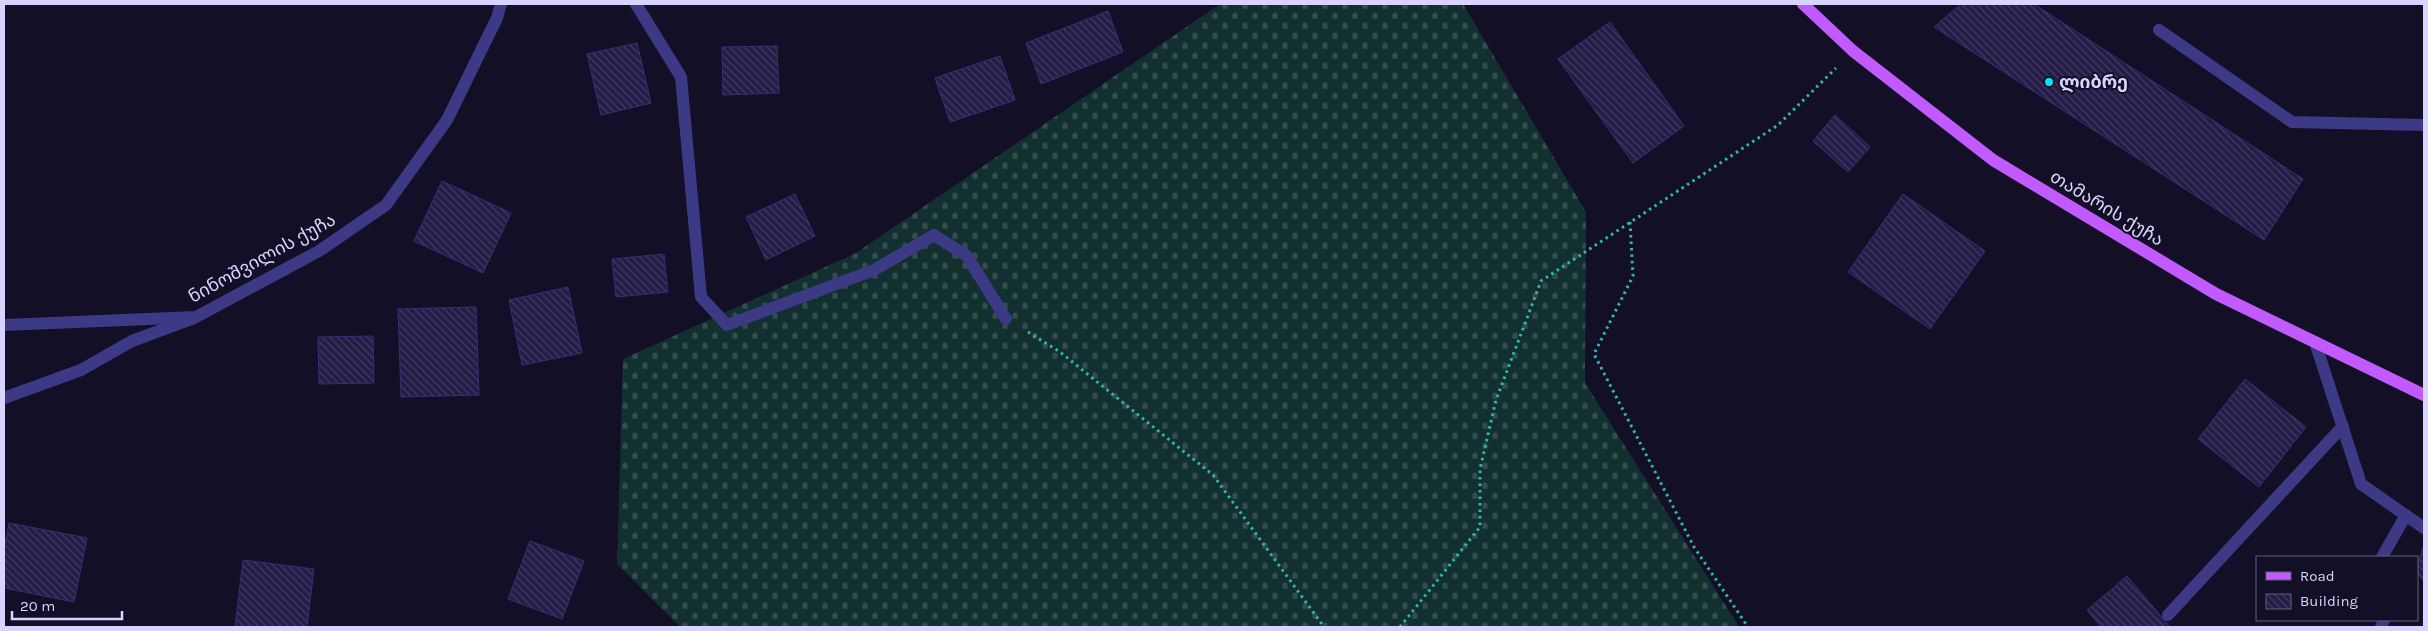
<svg xmlns="http://www.w3.org/2000/svg" width="2428" height="631" font-family="Karla,'Noto Sans Georgian',sans-serif">
<style>
.cemetery{fill:url(#cemetery-stones)}
.building{fill:url(#building-back-hatch);stroke:#3b2d73}
.lines{fill:none;stroke-linecap:round;stroke-linejoin:round}
.path{stroke:#2fb8b0;stroke-width:3;stroke-dasharray:2.5 4;stroke-linecap:butt}
.lane{stroke:#3d3a85;stroke-width:12}
.street{stroke:#3d3a85;stroke-width:12}
.primary{stroke:#c25bff;stroke-width:12}
.poi-dot{fill:#00e5ff;stroke:#130f26;stroke-width:2}
.labels{text-anchor:middle;dominant-baseline:central;stroke-width:4;stroke-linejoin:round;paint-order:stroke}
.poi-label{font-size:18px;font-weight:bold;fill:#d9d4ff;stroke:#130f26;text-anchor:start}
.street-label{font-size:18px;fill:#d9d4ff;stroke:#130f26}
</style>
<defs>
<pattern id="cemetery-stones" width="16" height="16" patternUnits="userSpaceOnUse" patternTransform="scale(1.25)"><rect width="16" height="16" fill="#12302f"/><path d="M2 7V4a2 2 0 0 1 4 0v3zM10 15v-3a2 2 0 0 1 4 0v3z" fill="#344d4e"/></pattern>
<pattern id="building-back-hatch" width="6" height="6" patternUnits="userSpaceOnUse" patternTransform="scale(1.25)"><rect width="6" height="6" fill="#241b47"/><path d="M-1 5l2 2M0 0l6 6M5-1l2 2" fill="none" stroke="#433b63"/></pattern>
</defs>
<rect width="100%" height="100%" fill="#130f26"/>
<path class="cemetery" d="M1220,4H1463L1586,212L1585,383L1739,627H680L617,564L623,359L856,253Z"/>
<path class="building" d="M1961,4H2034L2303,179L2264,240L1934,27Z
M1108,11L1123,52L1041,84L1026,43Z
M1610,22L1684,126L1633,163L1558,59Z
M637,43L651,103L601,115L587,54Z
M777,46L779,93L723,95L722,47Z
M1000,56L1015,100L950,122L935,78Z
M1835,115L1870,147L1848,172L1813,141Z
M442,181L511,213L483,273L414,241Z
M795,194L815,236L766,260L746,217Z
M1903,194L1985,251L1930,329L1848,272Z
M664,254L668,292L616,297L612,259Z
M568,287L582,353L522,365L509,300Z
M476,307L479,395L401,397L398,309Z
M373,336L374,383L319,384L318,337Z
M2245,379L2306,427L2259,487L2198,439Z
M9,523L87,538L74,602L4,588V550Z
M530,541L584,561L562,619L508,599Z
M2424,545V582L2418,574L2417,566Z
M243,560L314,569L307,627H235Z
M2127,576L2170,627H2101L2087,610Z"/>
<g class="lines">
<path class="path" d="M1630,222L1633,276L1594,354L1694,547L1748,627
M1028,332L1060,352L1213,475L1324,627
M1400,627L1480,527V469L1496,400L1541,281L1778,125L1836,68"/>
<path class="lane" d="M636,4L681,77L701,297L727,325L874,270L934,235L967,256L1006,319
M2159,30L2292,122L2424,125
M2315,342L2361,484L2424,528
M4,398L81,370L132,341L194,318
M2382,557L2406,515
M2168,615L2343,426
M2381,627L2384,620"/>
<path class="street" d="M4,325L196,317L319,251L386,205L447,120L497,18L501,4"/>
<path class="primary" d="M1803,4L1853,51L1993,160L2216,294L2424,395"/>
</g>
<circle class="poi-dot" cx="2049" cy="82" r="5"/>
<g class="labels">
<g class="poi-label">
<text x="2059" y="82">ლიბრე</text>
</g>
<g class="street-label">
<text transform="translate(2107 208) rotate(31)">თამარის ქუჩა</text>
<text transform="translate(262 258) rotate(-29)">ნინოშვილის ქუჩა</text>
</g>
</g>
<rect width="2428" height="631" fill="none" stroke="#d9d4ff" stroke-width="10"/>
<rect x="2256" y="556" width="162" height="65" fill="#130f26" stroke="#625e7d"/>
<rect x="2266" y="572" width="25" height="8" fill="#c25bff" stroke="#625e7d"/>
<text x="2300" y="581" font-size="15" fill="#d9d4ff">Road</text>
<rect x="2266" y="594" width="25" height="15" fill="url(#building-back-hatch)" stroke="#625e7d"/>
<text x="2300" y="606" font-size="15" fill="#d9d4ff">Building</text>
<path d="M12 611v8h110v-8" fill="none" stroke="#d9d4ff" stroke-width="2.5"/>
<text x="20" y="611" font-size="15" fill="#d9d4ff" stroke="#130f26" stroke-width="4" paint-order="stroke">20 m</text>
</svg>
